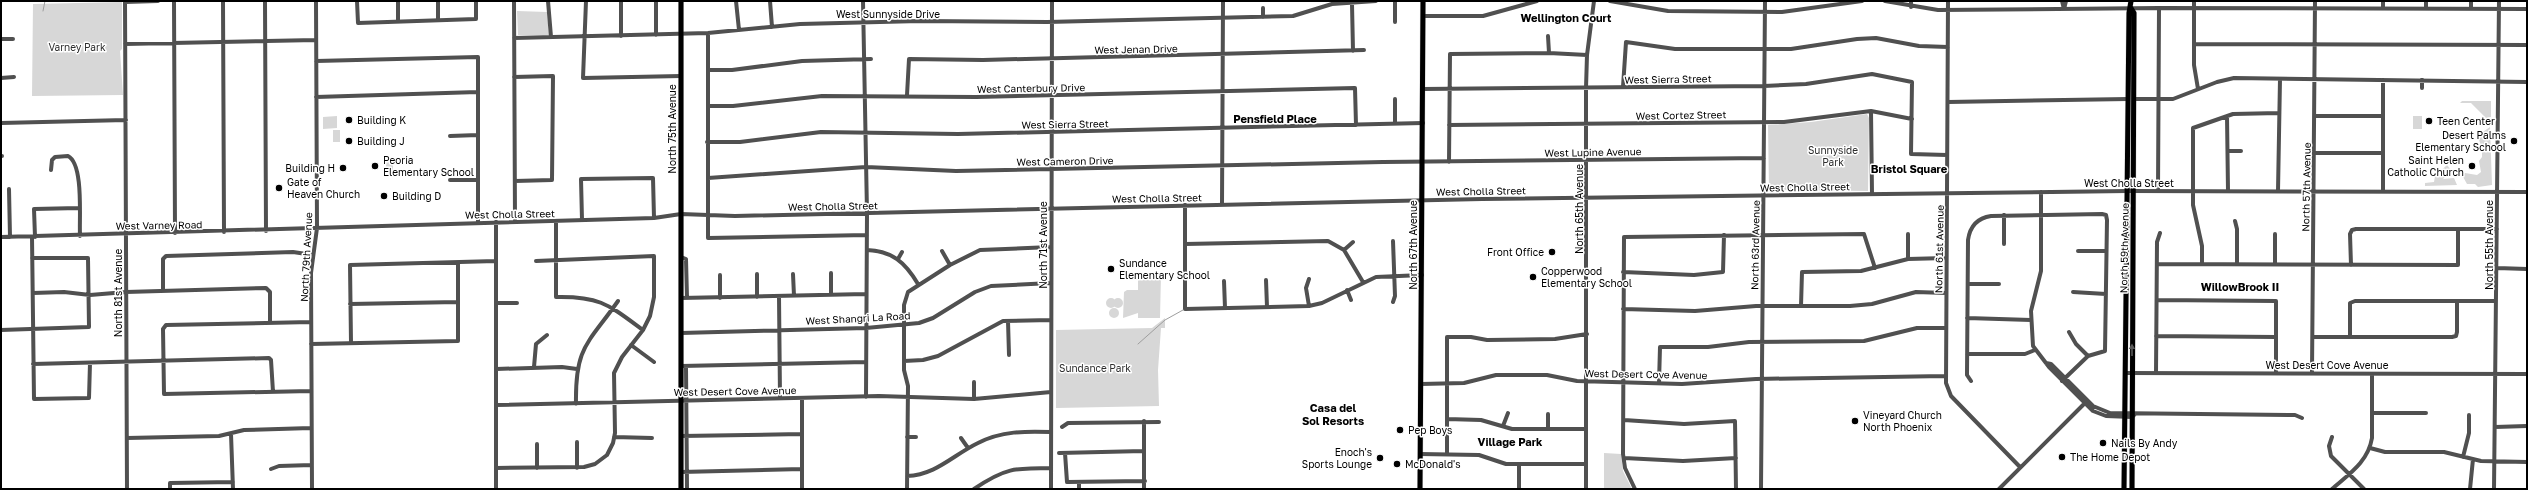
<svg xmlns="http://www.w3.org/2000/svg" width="2528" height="490" font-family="'Golos Text',sans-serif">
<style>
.green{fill:#d7d7d7}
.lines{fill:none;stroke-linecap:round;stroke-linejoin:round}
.stream{stroke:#9e9e9e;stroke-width:1}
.major-casing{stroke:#dbdbdb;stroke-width:6}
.minor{stroke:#505050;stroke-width:4}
.major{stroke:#000;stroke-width:5}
.oneway{fill:#595959}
.poi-dot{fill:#000;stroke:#fff;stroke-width:1.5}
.labels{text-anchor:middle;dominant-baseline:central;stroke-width:3;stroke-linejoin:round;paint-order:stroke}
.street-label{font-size:10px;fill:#000;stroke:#fff}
.park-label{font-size:10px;fill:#2e2e2e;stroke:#fff}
.poi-label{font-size:10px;fill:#000;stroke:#fff;text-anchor:start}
.neighbourhood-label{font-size:11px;font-weight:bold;fill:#000;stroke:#fff}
</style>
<rect width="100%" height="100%" fill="#fff"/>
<path class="green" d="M122,2V49L120,51L123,95L32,96L33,4Z
M517,11L547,12L549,35H518Z
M2462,101H2491V117L2486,118L2471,103H2460Z
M1867,114L1869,118L1868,191L1769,190L1768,125L1811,122Z
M337,116V128L323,129V117Z
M2413,116H2422V129H2413Z
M2490,127L2492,185L2478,187L2475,184H2467L2462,175L2465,173L2477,175L2481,172L2479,161L2482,157V147L2477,136Z
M333,130H340V142H333Z
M386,161H393V173H386Z
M2447,165L2451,170L2443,179L2454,178L2457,185L2425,186V183L2434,182L2435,176Z
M1138,274H1161L1160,318H1138V313L1123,318L1124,292L1127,290H1138Z
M1106 303a5 5 0 1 1 10 0a5 5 0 1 1-10 0Z
M1113 303a5 5 0 1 1 10 0a5 5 0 1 1-10 0Z
M1109 313a5 5 0 1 1 10 0a5 5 0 1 1-10 0Z
M1165,318V328H1161L1158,370L1159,406L1056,408V330L1152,328Z
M1604,453L1621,454L1623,471L1632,489H1604Z"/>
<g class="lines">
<path class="stream" d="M43,11L45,1
M1138,344L1165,320L1183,310"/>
<defs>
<path id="major" d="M2131,8L2134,13L2132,489
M681,489V1
M1420,489L1423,1
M2124,489L2129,13L2131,1"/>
</defs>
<use href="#major" class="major-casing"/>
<path class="minor" d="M125,1L127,489
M174,1L175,233
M223,1L224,232
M265,1L266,231
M357,1L358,23L476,19V1
M398,1V22
M438,1V20
M514,1L515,222
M548,1L551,37
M586,1L583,78L681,76
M621,1V36
M736,1L739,30
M770,1L772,27
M863,1L867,213L866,397
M1610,1L1668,11L1782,12L1862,1
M1885,1L1938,10L2159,8L2527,9
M1948,1L1946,383L1951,396L2020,467
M2062,1L2064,9
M2194,1V65L2198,89
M2383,1V8
M125,2L158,1
M1352,4L1353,51
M1911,7V1
M1263,8V17
M2426,8V1
M2471,8V1
M2064,9L2066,1
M1423,16H1483L1537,1
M1395,22V1
M708,33V238L867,235
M656,35V1
M1548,36L1549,53
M514,38L708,33L800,24L920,21L1047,22L1293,16L1332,4L1376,1
M1,39H13
M125,44L316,40
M2194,44L2527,45
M316,61L478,57V223
M708,70H732L802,61L871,59
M514,77L553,76L552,180L515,181
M1,78L14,77
M2422,80V88
M1623,87L1626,42L1675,49H1791L1857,39L1876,38L1919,46L1948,47
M1423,89L1764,86L1806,84L1872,74L1912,82L1911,154L1947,155
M907,95L909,59L983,60L1364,50
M316,97L478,92
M1395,99V124
M2134,99H2173L2217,82L2234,78L2527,82
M1948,102L2128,99
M708,106H733L822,96L976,97L1355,88L1356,125
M1871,111L1872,194
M2227,116L2228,191
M2315,116H2383
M1,123L126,120
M1449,125L1784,122L1871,111L1912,119
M450,136L478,135
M707,142H740L821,132L958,134L1423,123
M2228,151H2241
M2314,153H2383
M1,156H2
M1449,162L1450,54L1549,53L1587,55
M51,170L52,160L55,157L68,156C84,164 79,219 80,236
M708,178L866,167L956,171L1383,162L1764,158
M450,180H478
M9,189L10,237
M2158,191L2159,8
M2278,191L2280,79
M2383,191V80
M2041,192V271L2031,311L2033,346L2049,367L2093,411L2106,416L2132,417L2135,414
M1222,204L1223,1
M1185,205V309L1309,306L1322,303L1376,277L1422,275
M2004,215V244
M582,220L581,179L653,178L654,218
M556,221V297C600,296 609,305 643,330
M2235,221L2237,229V264
M496,222V489
M1,237L654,218L681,214L735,216L1482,199L2128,191L2527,192
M32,237L34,399L89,398L90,363
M35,237L34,209L79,208
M1185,244L1328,241L1344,250L1363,282
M867,250C892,251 905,262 918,284
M1344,250L1353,242
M942,251L950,265
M2078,251H2106
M681,257L686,259L687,298
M898,259L902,252
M1908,259V234
M2157,264L2458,265V229
M2202,264V246L2193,205V128L2233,114L2279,113
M2275,264V234
M2351,265L2350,234L2352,230L2356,229H2497
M2497,268L2527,269
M1623,272L1694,275L1723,272L1724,235
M831,273V295
M757,274V297
M793,274L794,296
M720,275V298
M1309,279L1306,288L1309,306
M1266,280L1267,307
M1224,281L1225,308
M1968,284H1999
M1347,290L1351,300
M163,291V259L166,256L293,252L313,255
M2073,292L2106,294
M33,293L64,292L90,295L126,292L266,288L270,292V323
M779,296L780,398
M681,298L866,294
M2157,300L2276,301V373
M1393,302L1395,296L1393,241
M496,303H517
M350,304L458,302
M1801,306L1802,272L1861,271L1908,259L1946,258
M1623,309L1695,311L1756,306H1850L1872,304L1916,292L1946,293
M1967,318L2031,320
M1008,321L1009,355
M311,322L166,325L163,329L164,394L311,391
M1,330L89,327L88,258H32
M2069,332L2076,344L2088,356
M681,333L866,328L919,323L933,318L975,292L991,286L1051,283
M2156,336L2276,337
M2313,337H2452L2456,336L2457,332V301
M2350,337V303L2355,301H2496
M351,343L350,265L496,261
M311,344L458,341V263
M631,345L654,362
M1967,354H2025L2035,350
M904,361L923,360L938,356L1003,321L1051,320
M2046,363L2051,364L2093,406L2110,413L2295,415L2302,418
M33,364L269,358L271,360L273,392
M681,366L866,362
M686,366L687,489
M534,367L536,344L547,335
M496,369L562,367L577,369
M2126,373L2527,374
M2156,373L2157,242L2160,233
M2312,373L2315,1
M1971,381L1967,375L1968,240C1970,226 1977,218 1991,216L2102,214L2106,215L2107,220L2105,351L2088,356L2062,381
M974,382V399
M1659,383L1660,347H1708L1749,342L1864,341L1917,328H1946
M1421,384L1464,383L1496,375H1547L1577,381L1682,384L1756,379L1945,376
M576,404C575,346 588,344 618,301
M496,405L879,396L974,399L1051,392
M2372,413H2426
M1447,419L1481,420L1512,429H1586
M1624,420L1684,424L1735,421L1736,489
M1144,421V489
M1503,426L1508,413
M1062,427L1068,423L1159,422
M2495,427L2527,426
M1548,429V414
M231,434L233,489
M681,436L802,434
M614,437L652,438
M907,437H916
M2332,437L2329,446L2331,456L2364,489
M127,438L219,436L244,430L311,428
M961,438L968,448
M537,444V468
M2370,448L2385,452H2444L2481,461L2527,462
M1059,453L1144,451
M1065,453L1067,482L1145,481
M1420,454L1479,455L1506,464H1586
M1447,454V337H1471L1487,340L1555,339L1587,334
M2463,457L2469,433V415
M1624,458L1683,461L1736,458
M496,468L584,467L595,464L607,455L613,443L615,433L614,373L622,357L643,330L650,316L654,297V256L536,261
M577,468V442
M271,469L279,466L312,465
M681,472L802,469
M907,476C936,475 953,455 978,443C1001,431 1026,431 1051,432
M1079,482V489
M170,489V483L233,482
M312,489L311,273L317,228L316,1
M802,489V398
M907,489L908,386L904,370V305L908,292L950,265L980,250L1051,247
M974,489C1005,468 1014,468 1051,468
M1051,489L1052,1
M1519,489V464
M1586,489V88L1587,55L1594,1
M1635,489L1625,468L1623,454L1624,237L1864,234L1875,268
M1761,489L1765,1
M1999,489L2085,403
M2332,489C2349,474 2368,462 2372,438V374
M2470,489L2473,459
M2494,489L2499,1"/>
<use href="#major" class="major"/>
</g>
<defs><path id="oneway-solid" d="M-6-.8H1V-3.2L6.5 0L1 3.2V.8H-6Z"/></defs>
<use class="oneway" href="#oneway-solid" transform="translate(2132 350) rotate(-90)"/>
<g class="poi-dot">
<circle cx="349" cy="120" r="4"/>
<circle cx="2429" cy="121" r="4"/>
<circle cx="349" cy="141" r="4"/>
<circle cx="2514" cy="141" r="4"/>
<circle cx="375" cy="166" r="4"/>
<circle cx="2472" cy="166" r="4"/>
<circle cx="343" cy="168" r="4"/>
<circle cx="279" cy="188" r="4"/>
<circle cx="384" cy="196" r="4"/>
<circle cx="1552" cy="252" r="4"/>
<circle cx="1111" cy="269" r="4"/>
<circle cx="1533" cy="277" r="4"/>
<circle cx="1855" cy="421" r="4"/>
<circle cx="1400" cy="430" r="4"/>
<circle cx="2103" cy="443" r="4"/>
<circle cx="2062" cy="457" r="4"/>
<circle cx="1380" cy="458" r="4"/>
<circle cx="1397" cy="464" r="4"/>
</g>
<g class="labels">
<g class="street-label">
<text x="888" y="14">West Sunnyside Drive</text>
<text transform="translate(1136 49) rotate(-1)">West Jenan Drive</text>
<text transform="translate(1668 79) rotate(-1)">West Sierra Street</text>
<text transform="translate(1031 88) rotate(-1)">West Canterbury Drive</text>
<text transform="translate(1681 115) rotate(-1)">West Cortez Street</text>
<text transform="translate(1065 124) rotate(-1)">West Sierra Street</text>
<text transform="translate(672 129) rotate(-90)">North 75th Avenue</text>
<text transform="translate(1593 152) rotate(-1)">West Lupine Avenue</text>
<text transform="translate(1065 161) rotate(-1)">West Cameron Drive</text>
<text x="2129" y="183">West Cholla Street</text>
<text transform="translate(1805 187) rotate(-1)">West Cholla Street</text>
<text transform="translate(2306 187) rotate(-89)">North 57th Avenue</text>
<text transform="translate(1481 191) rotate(-1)">West Cholla Street</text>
<text transform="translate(1157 198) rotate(-1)">West Cholla Street</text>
<text transform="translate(833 206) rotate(-1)">West Cholla Street</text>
<text transform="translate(1579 209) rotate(-90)">North 65th Avenue</text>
<text transform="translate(510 214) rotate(-1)">West Cholla Street</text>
<text transform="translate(159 225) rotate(-1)">West Varney Road</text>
<text transform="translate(1043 245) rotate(-90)">North 71st Avenue</text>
<text transform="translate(1413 245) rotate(-90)">North 67th Avenue</text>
<text transform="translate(1755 245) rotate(-89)">North 63rd Avenue</text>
<text transform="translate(2489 245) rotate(-90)">North 55th Avenue</text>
<text transform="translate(2124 248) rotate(-89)">North 59th Avenue</text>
<text transform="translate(1939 249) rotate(-89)">North 61st Avenue</text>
<text transform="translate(306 257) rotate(-87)">North 79th Avenue</text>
<text transform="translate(118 293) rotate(-90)">North 81st Avenue</text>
<text transform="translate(858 318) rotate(-3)">West Shangri La Road</text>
<text x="2327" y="365">West Desert Cove Avenue</text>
<text transform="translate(1646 374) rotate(1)">West Desert Cove Avenue</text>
<text transform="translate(735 391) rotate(-1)">West Desert Cove Avenue</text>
</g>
<g class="park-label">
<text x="77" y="47">Varney Park</text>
<text x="1833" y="150">Sunnyside<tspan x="1833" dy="12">Park</tspan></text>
<text x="1095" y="368">Sundance Park</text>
</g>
<g class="poi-label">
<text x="357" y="120">Building K</text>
<text x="2437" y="121">Teen Center</text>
<text x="2506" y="135" text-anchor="end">Desert Palms<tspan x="2506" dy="12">Elementary School</tspan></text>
<text x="357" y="141">Building J</text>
<text x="383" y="160">Peoria<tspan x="383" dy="12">Elementary School</tspan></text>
<text x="2464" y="160" text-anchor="end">Saint Helen<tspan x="2464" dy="12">Catholic Church</tspan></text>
<text x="335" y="168" text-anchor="end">Building H</text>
<text x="287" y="182">Gate of<tspan x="287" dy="12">Heaven Church</tspan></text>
<text x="392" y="196">Building D</text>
<text x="1544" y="252" text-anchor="end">Front Office</text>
<text x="1119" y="263">Sundance<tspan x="1119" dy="12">Elementary School</tspan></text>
<text x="1541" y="271">Copperwood<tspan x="1541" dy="12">Elementary School</tspan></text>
<text x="1863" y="415">Vineyard Church<tspan x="1863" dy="12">North Phoenix</tspan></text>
<text x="1408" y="430">Pep Boys</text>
<text x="2111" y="443">Nails By Andy</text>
<text x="1372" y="452" text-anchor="end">Enoch's<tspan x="1372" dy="12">Sports Lounge</tspan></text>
<text x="2070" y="457">The Home Depot</text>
<text x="1405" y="464">McDonald's</text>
</g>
<g class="neighbourhood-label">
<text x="1566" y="17">Wellington Court</text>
<text x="1275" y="118">Pensfield Place</text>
<text x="1909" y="168">Bristol Square</text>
<text x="2240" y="286">WillowBrook II</text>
<text x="1333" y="407">Casa del<tspan x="1333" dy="13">Sol Resorts</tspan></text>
<text x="1510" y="441">Village Park</text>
</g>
</g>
<rect width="2528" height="490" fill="none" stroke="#000000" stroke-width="4"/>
</svg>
